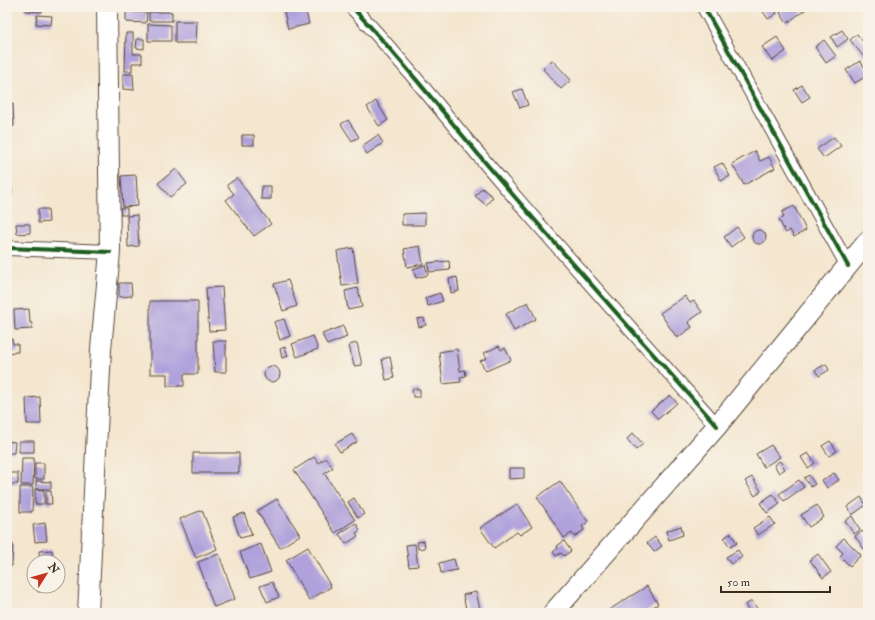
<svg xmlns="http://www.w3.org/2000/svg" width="875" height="620" font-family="'IM FELL Double Pica',serif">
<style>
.building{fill:#afa1db}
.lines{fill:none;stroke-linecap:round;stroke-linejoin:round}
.street-casing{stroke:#574639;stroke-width:16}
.secondary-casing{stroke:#574639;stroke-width:22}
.street{stroke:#fff;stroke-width:14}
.secondary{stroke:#fff;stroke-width:20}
.cycleway-casing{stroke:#f7f3e8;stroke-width:6}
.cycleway{stroke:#1b5e20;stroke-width:4}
</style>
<rect width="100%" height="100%" fill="#f7f3e8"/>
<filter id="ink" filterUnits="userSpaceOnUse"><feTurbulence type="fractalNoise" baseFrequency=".025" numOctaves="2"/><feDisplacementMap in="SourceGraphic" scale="8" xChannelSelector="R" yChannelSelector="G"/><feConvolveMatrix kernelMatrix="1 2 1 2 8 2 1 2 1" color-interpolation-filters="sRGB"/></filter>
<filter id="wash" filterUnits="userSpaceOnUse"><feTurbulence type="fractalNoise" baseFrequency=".012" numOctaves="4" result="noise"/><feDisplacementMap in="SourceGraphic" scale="16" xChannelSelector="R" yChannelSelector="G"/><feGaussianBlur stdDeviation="0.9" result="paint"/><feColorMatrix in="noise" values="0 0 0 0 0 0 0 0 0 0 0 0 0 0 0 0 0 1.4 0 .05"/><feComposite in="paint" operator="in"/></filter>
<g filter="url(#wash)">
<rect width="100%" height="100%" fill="#f4e6cf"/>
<g id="blocks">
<path class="building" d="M25,7H43L42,12L25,11Z
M283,7H305L309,24L288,29Z
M760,7H773L777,13L768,19Z
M788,7H809L787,23L780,13Z
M126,11L147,13L146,23L126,22Z
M149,12H172V21H149Z
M37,15L52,16L51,25L36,24Z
M175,21H197L196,43H175Z
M148,24L171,25V41H148Z
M842,30L848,39L837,47L831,37Z
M126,33H133V54H142V63H132V71H125Z
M857,34L868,48V54L864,57L850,40Z
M777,37L786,51L772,61L762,47Z
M137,39H144V49L136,48Z
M824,40L836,56L826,63L815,47Z
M552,60L571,80L561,89L543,69Z
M860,61L868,72V75L855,83L846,70Z
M123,74H133L134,90L123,89Z
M802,85L810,97L802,102L794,90Z
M522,89L528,105L520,108L513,92Z
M376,101L388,120L379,126L367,107Z
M7,104H13L14,126H7Z
M348,120L359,137L352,141L341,124Z
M242,135H254V145H242Z
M378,135L383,143L367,154L362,146Z
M834,137L841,146L824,158L817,149Z
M755,151L760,161L769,157L775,168L744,185L732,164Z
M722,163L730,176L721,181L714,167Z
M7,167H11L10,183H7Z
M176,169L187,184L170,197L158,183Z
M136,175L138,206L123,207L121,176Z
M237,178L271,224L254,236L226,200L234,194L227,185Z
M262,186H271V199H261Z
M7,187L12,188V196H7Z
M482,188L493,197L486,205L475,196Z
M794,206L806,230L794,237L790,230L786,233L779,220L784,217L782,212Z
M120,208H127V215H121Z
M38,209H48L49,222L38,223Z
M425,213V225H402V214Z
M137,215L139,246L128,247L127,216Z
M16,224H30V233L17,234Z
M737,227L744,237L731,247L724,237Z
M752 237a7 7 0 1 1 14 0a7 7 0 1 1-14 0Z
M420,246L423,264L407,267L404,249Z
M353,248L358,284L342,286L337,251Z
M449,261L450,270L429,272L428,263Z
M425,265L428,275L416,278L413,269Z
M457,277L459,291L451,293L449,279Z
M288,280L297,306L283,311L274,284Z
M119,283H131L132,296L119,297Z
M222,287L225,330L209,331L206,288Z
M358,288L362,307L348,310L345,291Z
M440,293L443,301L428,306L425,298Z
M685,296L690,303L694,301L702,312L688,322L692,327L677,338L660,313Z
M150,301H198V374H184V386H167V374H150Z
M528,302L536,319L514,331L506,314Z
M29,309L30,323H32V329L15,330L14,310Z
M424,318L426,325L419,327L417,319Z
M284,319L290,336L280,340L274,322Z
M343,326L347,337L327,345L322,334Z
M313,336L318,349L297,357L292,344Z
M7,339H12L13,344H18V352L7,353Z
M213,341H226V372H215Z
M357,343L362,365L354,366L349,345Z
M499,346L501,350L505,348L511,360L486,371L480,361L487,358L484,353Z
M285,347L288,356L282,358L280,349Z
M457,349L460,371L465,370L466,376L460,377L461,382L443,384L439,352Z
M390,357L394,378L386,380L382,359Z
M826,364L829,370L819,376L815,370Z
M264 374a8 8 0 1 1 16 0a8 8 0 1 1-16 0Z
M412,389H420V397H413Z
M670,395L677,403L658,419L651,411Z
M40,397L41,424H27L26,398Z
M633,433L643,444L636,450L627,439Z
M352,434L357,442L340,452L335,444Z
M7,441L15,442L14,453H7Z
M19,441H34V452H19Z
M830,441L837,451L829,456L822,446Z
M771,445L780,457L764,467L756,454Z
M193,453H239V473H193Z
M808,453L815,463L808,468L801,457Z
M314,457L318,463L326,458L333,468L324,473L355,520L335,533L294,470Z
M22,458H34L33,485H21Z
M780,461L785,469L779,473L774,465Z
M35,463H44V479H35Z
M509,468H524V478L509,479Z
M7,473H18V484H7Z
M834,473L839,480L827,488L822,480Z
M809,475L815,484L811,487L804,478Z
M752,477L761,491L755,496L745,481Z
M799,480L804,487L784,501L779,494Z
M36,481L51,482V489H36Z
M560,481L588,522L582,526L584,530L574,537L572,533L564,538L537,497Z
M20,487H33L32,512H20Z
M35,489L44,490V504H35Z
M46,491H51L52,504H46Z
M773,494L780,504L767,513L760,503Z
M861,497L866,505L852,515L847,507Z
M354,498L364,514L358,518L348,502Z
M277,499L300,535L280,548L257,511Z
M517,504L532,527L520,535L517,532L494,548L480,528Z
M817,505L824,517L809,527L801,515Z
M202,510L217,549L196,558L180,519Z
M244,513L252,535L240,538L233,517Z
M852,516L860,530L854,534L845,521Z
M770,517L775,524L758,535L753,528Z
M45,523L47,541L35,542L33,525Z
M356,523L360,530L356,533L358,536L346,544L339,534Z
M681,526L683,535L669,540L666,531Z
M862,531L868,539V546L864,549L855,536Z
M731,533L737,543L730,547L724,538Z
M655,537L662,546L654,552L647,543Z
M844,538L861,555L850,566L840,556L843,553L836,546Z
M424,541L425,548L418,549L417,542Z
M564,541L571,551L564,556L561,553L556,556L553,552L558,548L557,546Z
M7,544H13L12,566H7Z
M261,544L271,572L250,579L240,552Z
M415,544L418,566L409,567L406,545Z
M308,547L331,587L309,600L286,560Z
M52,550L53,562H40L39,551Z
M738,550L742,557L731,564L726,557Z
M219,554L235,599L214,607L198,562Z
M818,554L831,572L823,578L810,560Z
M454,559L457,570L441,573L439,563Z
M272,582L279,597L267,602L260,586Z
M37,586H50L51,590L38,592Z
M647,586L658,604L643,613H604Z
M476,592L481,613H467L463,595Z
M752,601L760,613H750L745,605Z"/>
</g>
</g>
<g filter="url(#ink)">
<use href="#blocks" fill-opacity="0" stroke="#574639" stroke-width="1"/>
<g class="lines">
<defs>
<path id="street" d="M352,7C397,54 436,104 478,154C556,246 637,336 717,426
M704,7L848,266
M7,248L110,252"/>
<path id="secondary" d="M88,613L101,349L110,252L107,7
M553,613L717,426L868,241"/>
</defs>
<use href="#street" class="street-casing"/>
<use href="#secondary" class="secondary-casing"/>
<use href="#street" class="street"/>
<use href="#secondary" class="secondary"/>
<defs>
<path id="cycleway" d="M352,7C397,54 436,104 478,154C556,246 637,336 717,426
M704,7L848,266
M7,248L110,252"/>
</defs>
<use href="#cycleway" class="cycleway-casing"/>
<use href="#cycleway" class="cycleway"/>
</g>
</g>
<rect width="875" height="620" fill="none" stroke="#f7f3e8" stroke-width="24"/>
<g transform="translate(46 574) rotate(53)"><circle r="19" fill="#f7f3e8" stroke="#aca397"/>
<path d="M0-3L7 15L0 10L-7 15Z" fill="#c8321e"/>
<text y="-6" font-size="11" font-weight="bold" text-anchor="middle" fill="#3b2a1e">N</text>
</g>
<path d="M721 586v6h109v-6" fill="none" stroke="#3b2a1e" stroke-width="2"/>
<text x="727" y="586" font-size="12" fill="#3b2a1e" stroke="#f7f3e8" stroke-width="3" paint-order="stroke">50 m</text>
</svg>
